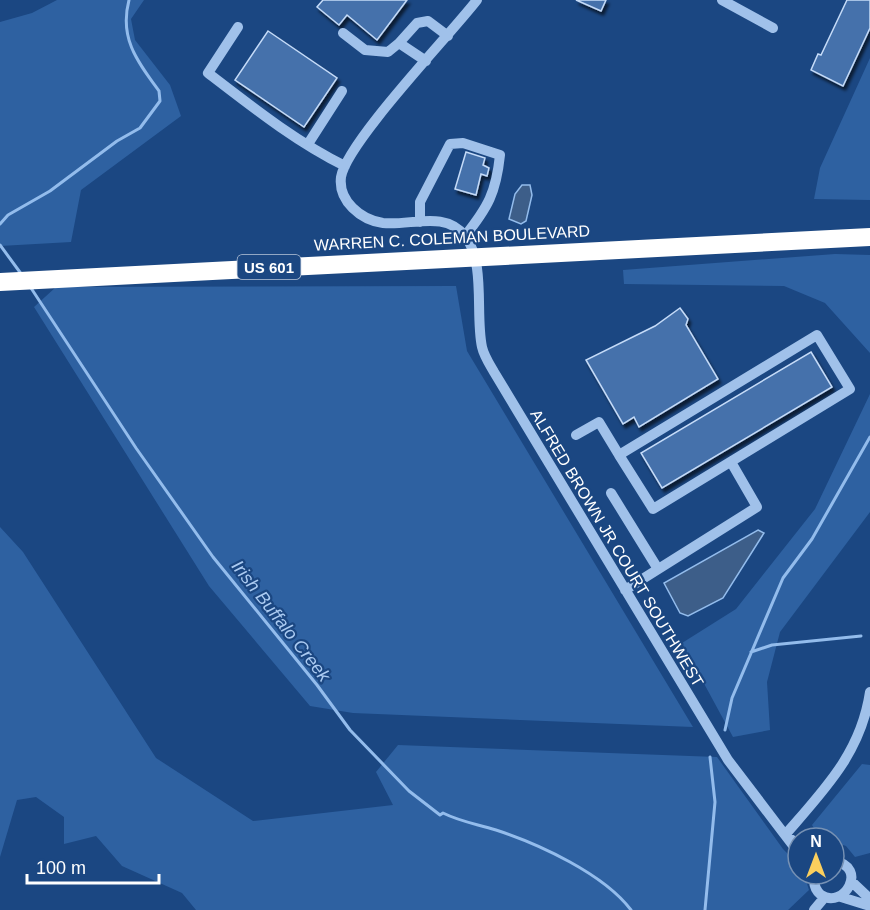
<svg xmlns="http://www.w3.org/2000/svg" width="870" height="910" font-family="Helvetica,sans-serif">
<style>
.green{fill:#2e61a1}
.water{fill:#3d5e89;stroke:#93bcec;stroke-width:1.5}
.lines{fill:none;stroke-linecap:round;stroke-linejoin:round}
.stream{stroke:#93bcec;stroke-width:3}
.building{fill:#4471ab;stroke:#c5dbf8;stroke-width:1.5;filter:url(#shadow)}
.minor{stroke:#a0c1ea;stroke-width:10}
.highway{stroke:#fff;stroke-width:18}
.labels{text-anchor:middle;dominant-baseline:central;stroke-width:4.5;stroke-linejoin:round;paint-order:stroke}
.shield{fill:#1b4782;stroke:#bbc8da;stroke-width:1.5}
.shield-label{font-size:15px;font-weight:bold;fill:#fff}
.street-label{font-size:16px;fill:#fff;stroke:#1b4782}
.water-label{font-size:18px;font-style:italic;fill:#abcbf2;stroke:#1b4782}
</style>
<defs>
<filter id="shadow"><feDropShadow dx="2.5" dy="4" stdDeviation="1.5" flood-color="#0009"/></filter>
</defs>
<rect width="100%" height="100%" fill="#1b4782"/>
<path class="green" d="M57,0H144L131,19L135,40L170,85L181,116L81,190L71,242L0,246V22L32,13Z
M870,58V200L814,199L820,168Z
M835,254L870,255V353L825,303L784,286L624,284L623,270Z
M456,286L467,351L693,727L353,713L310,706L209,586L34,307L56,287Z
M870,394V512L780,632L767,682L770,730L733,737L682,643L736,609L815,509Z
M0,527L23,552L156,758L253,821L393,805L376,772L398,745L717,757L783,849L798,864V874H804L809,890L788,910H196L182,893L122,866L96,836L64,844V817L36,797L17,800L0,857Z
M862,764L870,765V853L855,857L846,846L834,842V838H820L812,825Z"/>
<path class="water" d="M522,185H530L532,195L526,221L521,224L509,219L515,194Z
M758,530L764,533L723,598L688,616L680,613L664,583Z"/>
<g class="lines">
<path class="stream" d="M0,224L8,215L50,191L117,141L140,128L160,101L159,91C137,61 119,38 129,0
M0,245L22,275
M31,288L136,448L213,557L317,685L350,730L409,791L440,815L443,813C461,822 477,824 496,830C539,844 604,874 631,910
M751,652L772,645L861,636
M725,730L732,698L783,578L812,539L870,437
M705,910L715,802L710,757"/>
</g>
<path class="building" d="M323,0H407L377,40L347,15L339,25L317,7Z
M576,0H606L601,11Z
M847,0H870V28L843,86L811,70L818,54L821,55Z
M268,31L337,78L304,127L235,80Z
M466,152L485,158L483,165L489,168L487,176L481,174L476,195L455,189Z
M680,308L688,319L686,325L718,379L639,427L634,417L623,424L586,360L655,326Z
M811,352L832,387L662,488L641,453Z"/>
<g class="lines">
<path class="minor" d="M477,0C450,35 347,142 341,177C338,201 361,220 383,223C411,226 445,210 465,236C486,263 475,315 482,347C484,356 490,365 494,372L728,760L785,835C824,790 861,753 870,692
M722,0L773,28
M238,27L208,73C251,106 296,142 345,166
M343,33L365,50L388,52L399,43
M426,61L399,43L417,23L428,21L448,36
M308,144L342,91
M420,222V202L450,144L463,143L500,155C496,193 488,207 465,236
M817,335L850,389L653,509L619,455Z
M576,435L599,422L619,455
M611,493L658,569
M625,590L757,507L731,462
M798,844L785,835L798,852
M815,874C813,882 814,889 821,895C844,910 869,867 834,861
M852,882L870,899
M841,897L870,906
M814,910L824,898"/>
<path class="highway" d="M0,282L870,237"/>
</g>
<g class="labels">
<rect class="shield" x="237.5" y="255" width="63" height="24" rx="4.5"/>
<g class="shield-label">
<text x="269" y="267">US 601</text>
</g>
<g class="street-label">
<text transform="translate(452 238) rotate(-3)">WARREN C. COLEMAN BOULEVARD</text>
<text transform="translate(617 548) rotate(59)">ALFRED BROWN JR COURT SOUTHWEST</text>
</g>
<g class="water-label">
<text transform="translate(281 621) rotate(52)">Irish Buffalo Creek</text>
</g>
</g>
<g transform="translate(816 856)"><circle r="28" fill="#1b4782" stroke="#7691b4" stroke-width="1.5"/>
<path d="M0-4.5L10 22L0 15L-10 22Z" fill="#fbcf5d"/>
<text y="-9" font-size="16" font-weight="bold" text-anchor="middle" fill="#ffffff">N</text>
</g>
<path d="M27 874v9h132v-9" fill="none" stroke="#ffffff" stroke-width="3"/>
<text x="36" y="874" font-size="18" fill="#ffffff" stroke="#1b4782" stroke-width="4.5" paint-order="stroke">100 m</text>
</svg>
